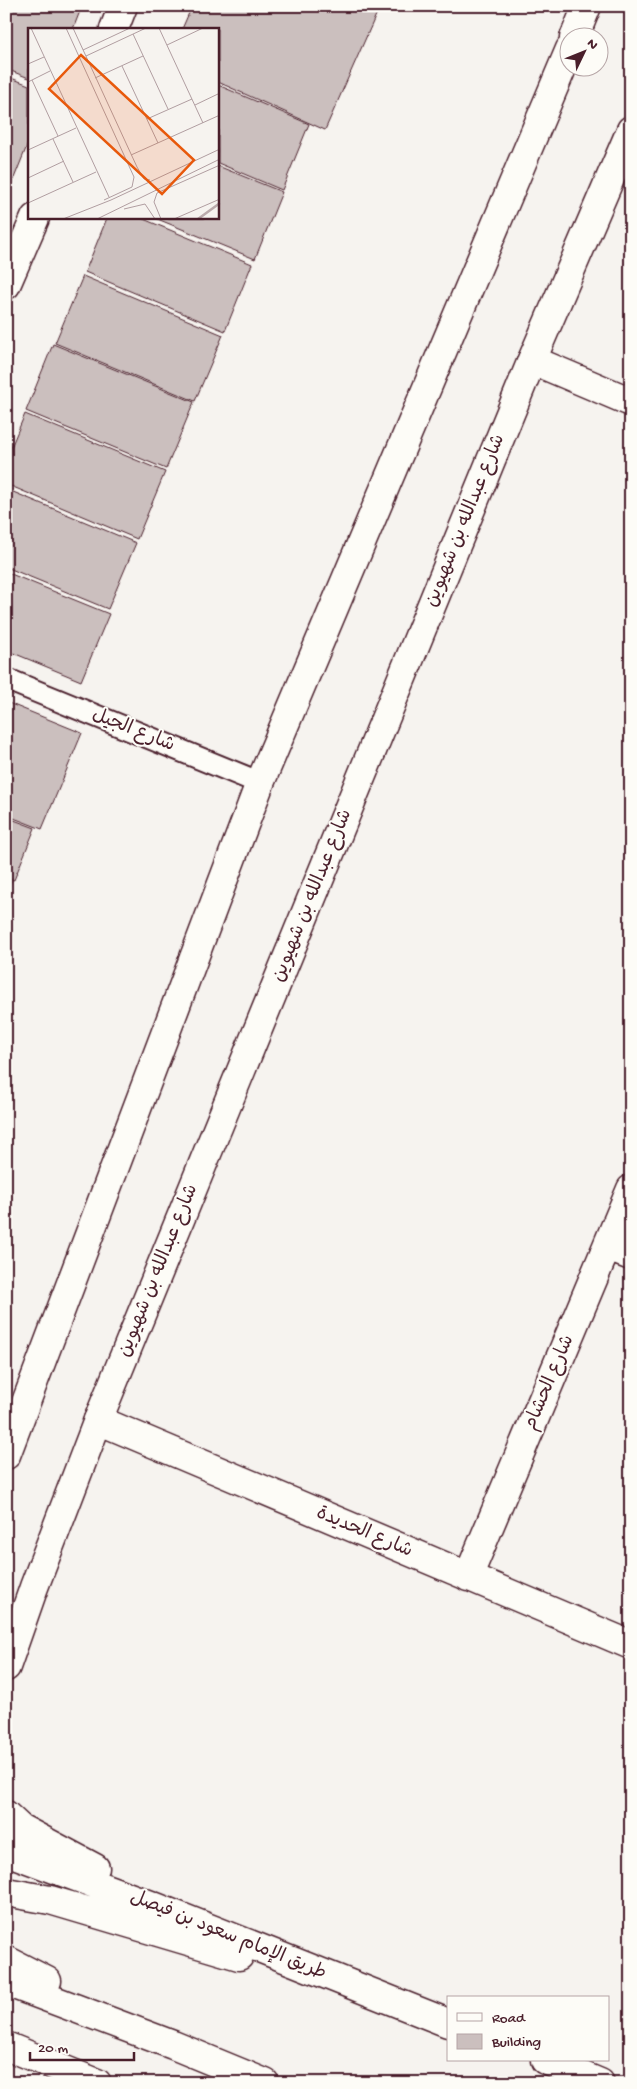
<svg xmlns="http://www.w3.org/2000/svg" width="637" height="2089" font-family="'Gochi Hand','Playpen Sans Arabic',sans-serif">
<style>
.building{fill:#cbbfbe;stroke:#4a1f2b}
.lines{fill:none;stroke-linecap:round;stroke-linejoin:round}
.lane-casing{stroke:#4a1f2b;stroke-width:25}
.street-casing{stroke:#4a1f2b;stroke-width:31}
.secondary-casing{stroke:#4a1f2b;stroke-width:31}
.lane{stroke:#fdfcf7;stroke-width:21}
.street{stroke:#fdfcf7;stroke-width:28}
.secondary{stroke:#fdfcf7;stroke-width:28}
.labels{text-anchor:middle;dominant-baseline:central;stroke-width:4;stroke-linejoin:round;paint-order:stroke}
.street-label{font-size:19px;fill:#4a1f2b;stroke:#fdfcf7}
.inset-river{fill:none;stroke:#bbabac;stroke-width:2.5}
.inset-road{fill:none;stroke:#b19ea1;stroke-width:1}
.view{fill:#e8590c;fill-opacity:0.15;stroke:#e8590c;stroke-width:2.5}
.inset-edge{fill:none;stroke:#4a1f2b;stroke-width:2.5}
</style>
<rect width="100%" height="100%" fill="#f6f3ef"/>
<filter id="ink" filterUnits="userSpaceOnUse"><feTurbulence type="fractalNoise" baseFrequency=".02" numOctaves="2"/><feDisplacementMap in="SourceGraphic" scale="10" xChannelSelector="R" yChannelSelector="G"/><feConvolveMatrix kernelMatrix="1 2 1 2 8 2 1 2 1" color-interpolation-filters="sRGB"/></filter>
<g filter="url(#ink)">
<path class="building" d="M6,6H82L73,29H29V78L6,69Z
M192,6H380L325,130L218,82V29H182Z
M6,76L29,85V141L6,198Z
M218,85L309,124L282,190L218,163Z
M218,166L282,192L255,259L155,218H218Z
M107,218H141L252,264L225,331L85,272Z
M83,276L223,335L195,401L55,343Z
M53,344L194,402L166,469L26,411Z
M25,414L165,472L137,539L6,484V459Z
M6,489L136,543L108,609L6,567Z
M6,572L109,614L81,681L6,650Z
M6,702L82,733L42,829L6,815Z
M6,817L35,828L14,880L6,877Z
M6,878L12,880L6,895Z"/>
<g class="lines">
<defs>
<path id="lane" d="M6,679L260,783"/>
<path id="street" d="M114,29L123,6
M6,285L35,218
M532,360L631,402
M608,1247L631,1256
M98,1420L631,1645
M468,1577L631,1189"/>
<path id="secondary" d="M574,38L587,6
M6,1455L260,783L570,49
M6,1667L34,1587L98,1420L532,360L631,130
M6,1815L20,1828L95,1868
M6,1851L151,1905L448,2023
M6,1892L50,1900L239,1956
M6,1960L47,1981
M6,1982L173,2045L265,2083
M6,2046L97,2083
M545,2060L600,2083"/>
</defs>
<use href="#lane" class="lane-casing"/>
<use href="#street" class="street-casing"/>
<use href="#secondary" class="secondary-casing"/>
<use href="#lane" class="lane"/>
<use href="#street" class="street"/>
<use href="#secondary" class="secondary"/>
</g>
</g>
<g class="labels">
<g class="street-label">
<text transform="translate(466 521) rotate(-68)">شارع عبدالله بن شهيوين</text>
<text transform="translate(133 731) rotate(22)">شارع الجيل</text>
<text transform="translate(313 896) rotate(-68)">شارع عبدالله بن شهيوين</text>
<text transform="translate(159 1271) rotate(-68)">شارع عبدالله بن شهيوين</text>
<text transform="translate(550 1383) rotate(-67)">شارع الحشام</text>
<text transform="translate(364 1533) rotate(23)">شارع الحديدة</text>
<text transform="translate(228 1936) rotate(22)">طريق الإمام سعود بن فيصل</text>
</g>
</g>
<g transform="translate(28 28)">
<rect width="191" height="191" fill="#f6f3ef"/>
<path class="inset-river" d="M170,191L192,175"/>
<path class="inset-road" d="M3,0L81,169M38,0L106,149L104,159L76,172M45,0L109,139L116,151L122,152M131,0L175,95M105,6L140,81M139,17L175,0M55,22L102,0M58,28L118,0M0,36L16,29M94,38L130,115M67,50L115,28M4,52L30,108M0,54L22,43M167,77L192,65M119,91L164,71M25,111L45,154M0,122L48,100M103,127L192,87M0,150L36,133M0,175L68,144M96,181L117,176L127,191M35,191L83,172L192,121M69,191L192,131M133,191L126,174L129,165L192,137M146,191L192,171"/>
<path class="view" d="M53,27L166,132L134,166L21,61Z"/>
<rect width="191" height="191" class="inset-edge"/>
</g>
<rect width="637" height="2089" fill="none" stroke="#fdfcf7" stroke-width="25"/>
<rect x="12" y="12" width="612" height="2064" fill="none" stroke="#4a1f2b" stroke-width="2" filter="url(#ink)"/>
<rect x="447" y="1996" width="162" height="65" fill="#fdfcf7" stroke="#b5a4a5"/>
<rect x="457" y="2013" width="25" height="8" fill="#fdfcf7" stroke="#b5a4a5"/>
<text x="492" y="2022" font-size="15" fill="#4a1f2b">Road</text>
<rect x="457" y="2034" width="25" height="15" fill="#cbbfbe" stroke="#b5a4a5"/>
<text x="492" y="2046" font-size="15" fill="#4a1f2b">Building</text>
<g transform="translate(584 52) rotate(47)"><circle r="24" fill="#fdfcf7" stroke="#b5a4a5"/>
<path d="M0-4L9 19L0 12L-9 19Z" fill="#4a1f2b"/>
<text y="-8" font-size="14" font-weight="bold" text-anchor="middle" fill="#4a1f2b">N</text>
</g>
<path d="M30 2052v8h104v-8" fill="none" stroke="#4a1f2b" stroke-width="2.5"/>
<text x="38" y="2052" font-size="15" fill="#4a1f2b" stroke="#fdfcf7" stroke-width="4" paint-order="stroke">20 m</text>
</svg>
